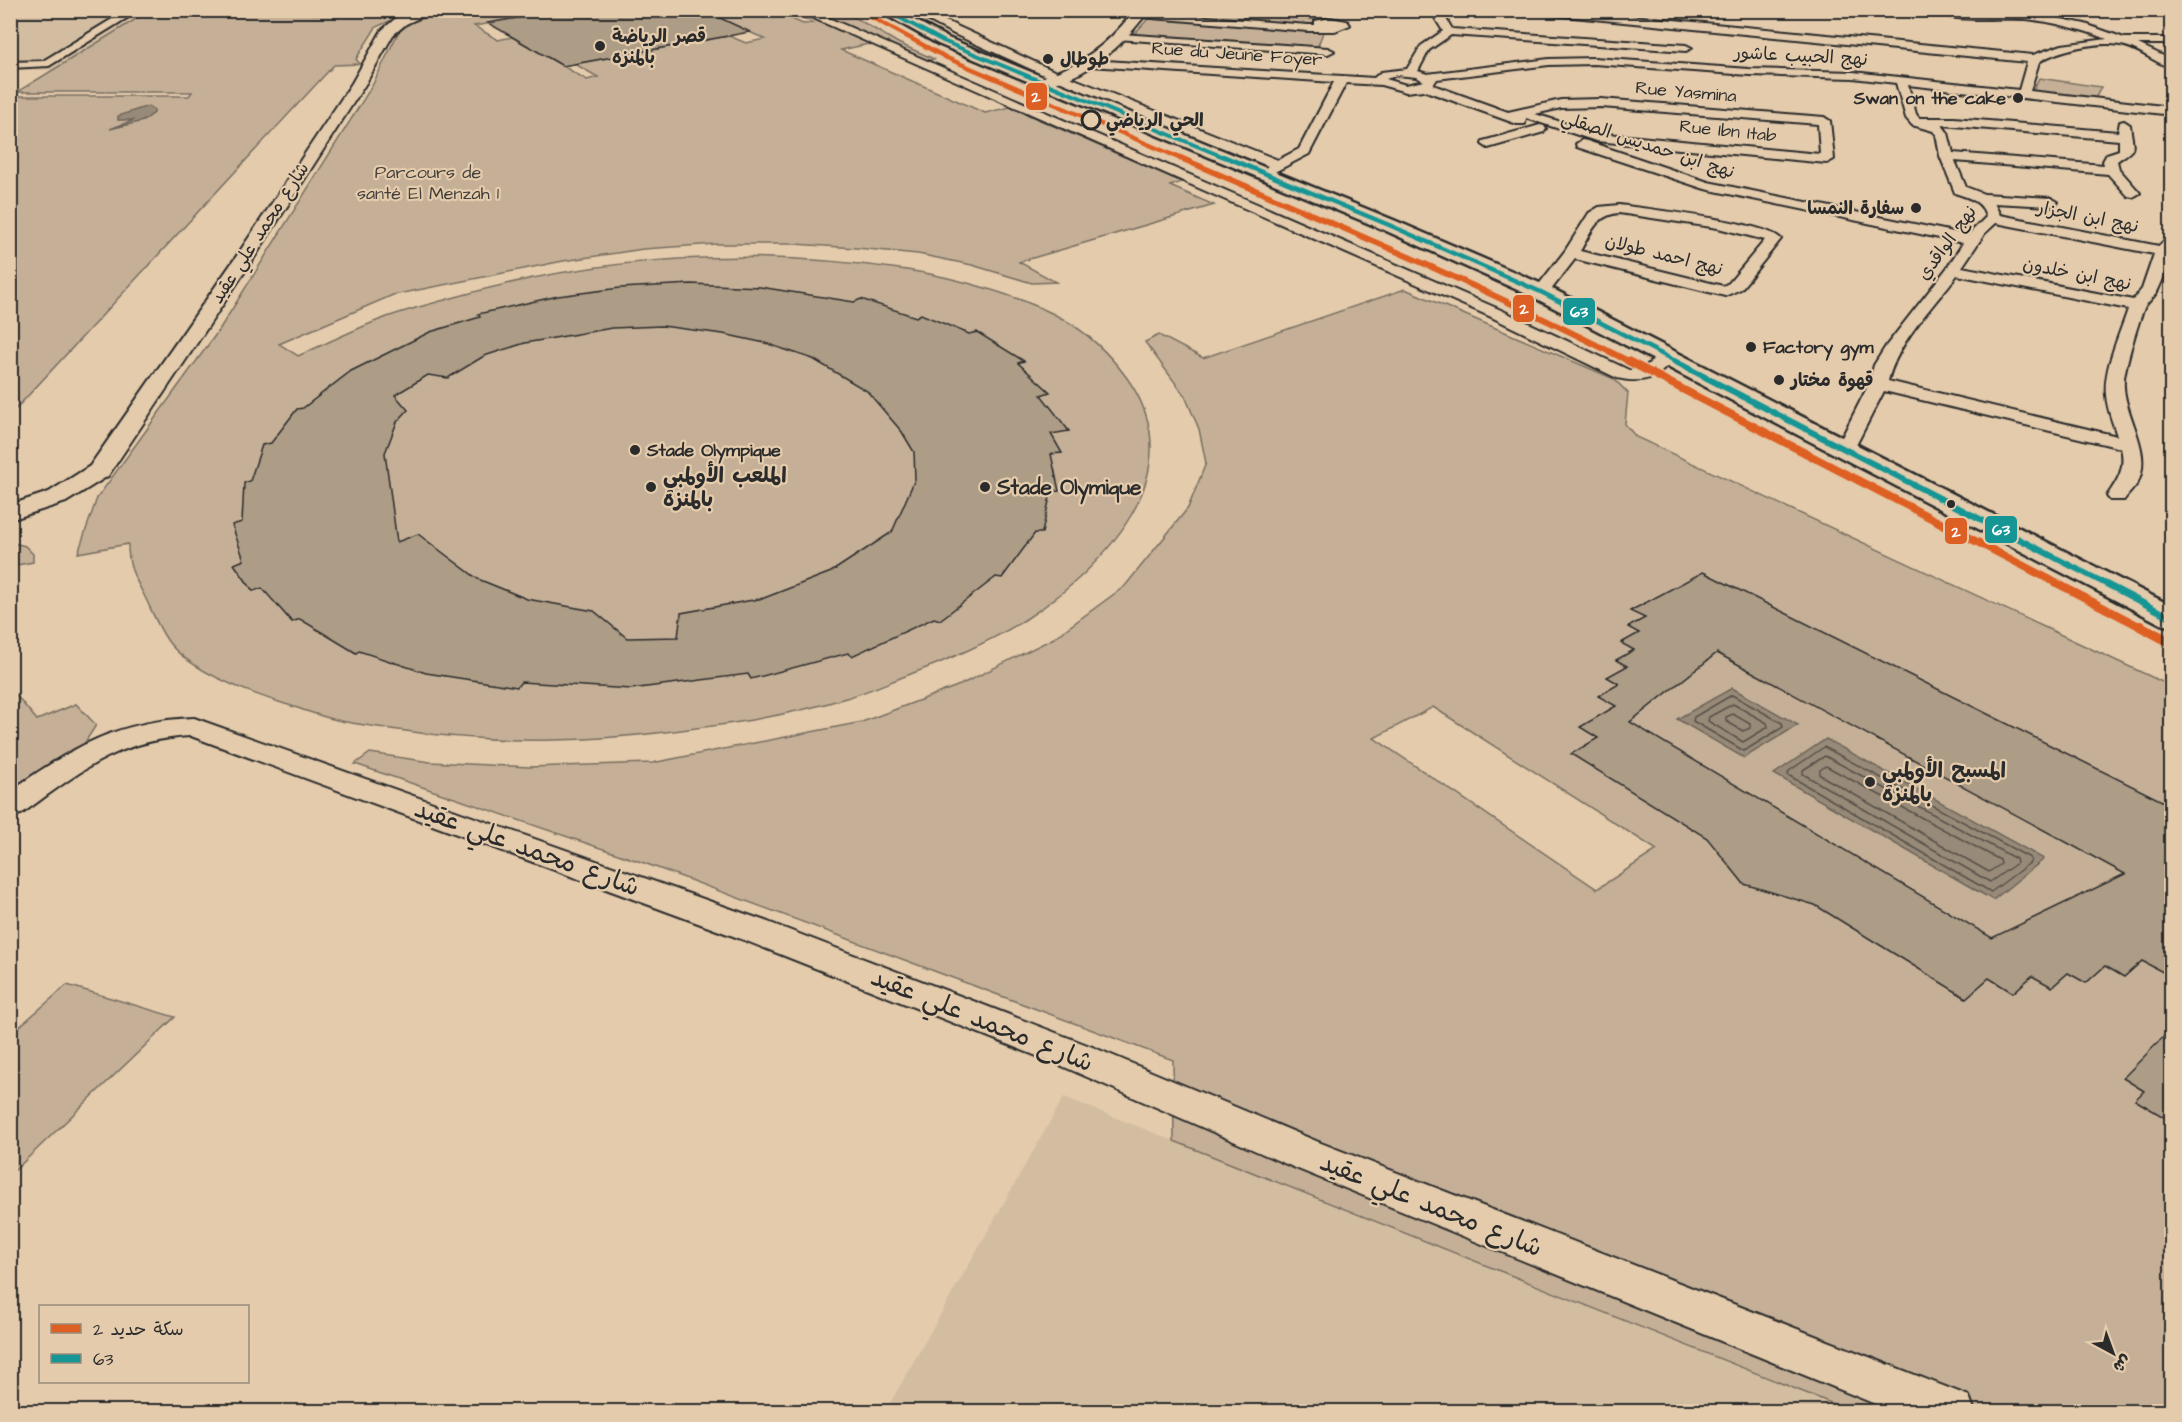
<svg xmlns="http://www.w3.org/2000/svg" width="2182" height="1422" font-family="'Architects Daughter','Playpen Sans Arabic',sans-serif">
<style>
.built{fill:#d3bda1}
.green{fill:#c5b097;stroke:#786e61;stroke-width:1.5;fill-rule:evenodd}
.water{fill:#988a78;stroke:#6c6459;stroke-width:1.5}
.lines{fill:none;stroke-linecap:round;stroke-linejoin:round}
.shore{stroke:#57514a;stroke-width:1.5}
.building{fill:#ad9c86;stroke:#2b2b2b;stroke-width:1.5;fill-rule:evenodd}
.minor-casing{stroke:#2b2b2b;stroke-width:4}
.tertiary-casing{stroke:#2b2b2b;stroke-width:4}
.primary-casing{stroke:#2b2b2b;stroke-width:5}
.minor{fill:#e3cbac;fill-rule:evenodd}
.tertiary{fill:#e3cbac;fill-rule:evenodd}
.primary{fill:#e3cbac;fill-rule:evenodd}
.bus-1-far2-casing{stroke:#e3cbac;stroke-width:6}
.bus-1-far1-casing{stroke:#e3cbac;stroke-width:8}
.bus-1-casing{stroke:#e3cbac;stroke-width:10}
.bus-1-far2{stroke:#169595;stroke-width:4}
.bus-1-far1{stroke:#169595;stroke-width:4.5}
.bus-1{stroke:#169595;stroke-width:6}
.rail-1-far3-casing{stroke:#e3cbac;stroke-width:7}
.rail-1-far2-casing{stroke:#e3cbac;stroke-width:9}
.rail-1-far1-casing{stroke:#e3cbac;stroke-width:11}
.rail-1-casing{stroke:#e3cbac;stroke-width:14}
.rail-1-far3{stroke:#de5f23;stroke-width:4.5}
.rail-1-far2{stroke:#de5f23;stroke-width:6}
.rail-1-far1{stroke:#de5f23;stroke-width:8}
.rail-1{stroke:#de5f23;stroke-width:10}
.poi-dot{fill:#2b2b2b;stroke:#e3cbac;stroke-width:2}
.stop-dot{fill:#e3cbac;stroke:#2b2b2b;stroke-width:3}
.labels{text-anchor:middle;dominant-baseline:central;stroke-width:4.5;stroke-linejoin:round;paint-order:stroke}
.far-poi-label{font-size:18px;font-weight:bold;fill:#2b2b2b;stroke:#e3cbac;text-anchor:start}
.far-street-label{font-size:18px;fill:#2b2b2b;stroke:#e3cbac}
.far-stop-label{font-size:18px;font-weight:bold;fill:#2b2b2b;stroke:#e3cbac;text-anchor:start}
.far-park-label{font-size:18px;fill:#423f3b;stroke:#e3cbac}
.poi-label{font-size:21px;font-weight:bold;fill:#2b2b2b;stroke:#e3cbac;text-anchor:start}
.near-street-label{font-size:26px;fill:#2b2b2b;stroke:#e3cbac}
.line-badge{stroke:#e3cbac;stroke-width:2}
.badge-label{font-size:16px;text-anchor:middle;font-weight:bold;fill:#fff}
</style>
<rect width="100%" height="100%" fill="#e3cbac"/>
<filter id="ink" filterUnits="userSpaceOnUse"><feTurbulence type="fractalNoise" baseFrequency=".0167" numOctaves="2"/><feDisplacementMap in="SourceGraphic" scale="12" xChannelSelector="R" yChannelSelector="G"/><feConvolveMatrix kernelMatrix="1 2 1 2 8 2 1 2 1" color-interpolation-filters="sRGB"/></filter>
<g filter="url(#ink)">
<path class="built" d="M10,11H149L55,70H11Z
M1064,1097L1851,1411L885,1412Z"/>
<path class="green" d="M330,10L412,11L376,27L356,59L360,64L334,65L11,414V96H189L192,92H17L149,11H316L313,14H324Z
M801,10L844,11L898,43L934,59L924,61L878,42L841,50L985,113L1010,107L1182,182L1170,186L1214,205L1019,262L1056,282L1032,283L972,265L918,254L857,248L794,244H716L643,249L563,261L393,295L279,344L298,356C325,344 351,331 379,320C402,311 427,305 452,298C601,255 754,247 907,270C953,277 1022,296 1063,319C1088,333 1110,355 1127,378C1195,473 1104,568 1026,619C994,640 944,662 908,675C887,683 867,692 846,698C797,713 746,722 696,728C590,743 497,745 391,729C373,726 354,724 337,720C319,716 302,709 285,704C250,693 193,672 170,644C159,630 152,611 144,595C134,576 128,567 128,544L78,553L97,498L219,330L372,86L398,33L410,23L443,11H565L474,26L498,40L512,37L587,80L598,77L575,64L729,36L746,43L765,39L703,11H773L803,24L813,23L792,12Z
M1176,10L1324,20L1316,22L1315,25L1318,27L1165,15L1167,11Z
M1148,19L1324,30L1317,48L1132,36Z
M2039,78L2101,87L2095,99L2033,91Z
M1405,289L1614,379L1628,393L1625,424L1636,437L2171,686V1411H1851L1174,1141L1173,1060L647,864L355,764L370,753L430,762L529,767L652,763L862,722L960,685L1054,638L1125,586L1188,508L1206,463L1199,429L1185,396L1145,342L1159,335L1203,358ZM1433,707L1657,850L1597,889L1374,738Z
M10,542L25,546L33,554V562L11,566Z
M10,688L37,720L76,704L96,725L82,747L10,795Z
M67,985L175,1017L11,1174V1034Z"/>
<path class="water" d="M148,106L154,110V113L143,121L110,129L134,120H118V116Z
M1732,688L1798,725L1744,758L1677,719Z
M1826,739L2044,859L1993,900L1774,774Z"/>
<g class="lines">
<path class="shore" d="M1732,695L1782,723L1783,727L1744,751L1693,721L1694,717Z
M1733,704L1767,723L1768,727L1743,742L1708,721L1709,717Z
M1733,714L1750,724V728L1743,731L1726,721V717Z
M1824,747L2030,858L2031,862L1991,892L1788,775L1789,771Z
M1825,756L2016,859L2017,863L1990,882L1803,774V770Z
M1826,766L2000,860L2001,864L1989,872L1820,775V770Z"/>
</g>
<path class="building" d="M565,10H703L750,32L563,66L488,23Z
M691,284L760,287L854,302L861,299L916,317L921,314L969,334L977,332L1024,361L1018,363L1050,392L1041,395L1069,431L1051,434L1062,453L1051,454L1059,491L1051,492L1042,533H1035L1002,578L996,577L940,620L934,618L852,656L848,653L751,679L748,674L631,689L521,682L517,687L426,673L359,651L356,653L300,619L292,622L262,588L253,591L234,564L244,560L232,525L242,522L244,483L250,481L262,445L271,443L297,409L303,408L351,371L430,332L480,317L478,314L558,296L620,288ZM662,326L723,334L765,343L813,359L867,391L902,432L914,452L915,479L892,532L831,572L764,598L681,613L678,637L627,638L594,611L527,599L478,579L418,534L397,542L385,453L397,422L408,410L395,395L428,375L448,378L484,356L525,343L612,328Z
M1703,572L2172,806V977L2142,961L2124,977L2105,966L2086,983L2068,973L2052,987L2032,976L2013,993L1989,978L1966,998L1815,905L1744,884L1707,838L1571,754L1598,738L1580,727L1616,706L1598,696L1619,684L1607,677L1627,666L1616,660L1634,650L1621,643L1639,633L1628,627L1645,618L1630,611ZM1717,653L2125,874L1992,938L1630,722Z
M2172,1028V1122L2135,1100L2144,1091L2123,1078Z"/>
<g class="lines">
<defs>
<path id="minor" d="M127,10H140L49,66L10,68V62L43,61Z
M795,10H810L1501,310L1629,370H1642L1661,352H1673L1676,356C1659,379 1644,384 1617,378L1489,316Z
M908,10H922L1052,70L1278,160L1299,149L1334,82L1090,66L1084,63L1090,60L1374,78L1381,72L1407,69L1421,46L1443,31L1430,10H1441L1452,29L1686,45L1692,48L1686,51L1451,35L1429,50L1418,71L1427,74L1549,59L1594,58L1749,69L1853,72L2019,90L2027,62L1533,13L1528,10H1570L2033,55L2062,45L2107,39C2081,29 2054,22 2026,19C1999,17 1951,24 1929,10L2043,15L2085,24L2124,38H2172V44H2138L2172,60V68C2154,63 2138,47 2120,45C2098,41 2057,50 2039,62L2030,91L2172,107V115L1908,85L1916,114L1919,118H1954L2118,132L2120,122L2124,121L2130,125C2133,151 2138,147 2117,161L2119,169L2140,193L2133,197L2128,196L2108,174L1955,161L1966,187L1984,194L2051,198L2058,202L2051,206L1994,203L2000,215L2159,246L2167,238L2172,237C2172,253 2166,274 2158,290C2155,297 2148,301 2144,308C2139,320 2125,366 2124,379C2121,413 2154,449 2138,482C2135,488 2128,494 2124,500H2110L2107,496C2118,480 2126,468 2121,448L1884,391L1852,453H1838L1836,449L1869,384L1874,365L1886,346L1947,268L1963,243L1705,189L1577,147L1576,144L1582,140L1587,141L1708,182L1968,235L1986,217C1983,201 1969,198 1955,193L1940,156L1936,134L1933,131L1912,125L1906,118L1896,83L1853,78L1749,75L1594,64L1549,65L1437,79L1433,85L1508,112L1561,100L1601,99L1824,117L1830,121L1834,159L1827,163L1596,141L1526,118L1525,124H1517L1423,90L1406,92L1381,85L1346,83L1309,154L1265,177L1258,173L1268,166L1044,75L954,34ZM1397,75L1416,77L1424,81L1406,85L1386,79ZM1601,107L1818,124L1820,154L1597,133L1535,114L1561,108ZM1942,125L2119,140V150L2107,154L2103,161L2104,165L1953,153L1948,133ZM1996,223L2154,254L2142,289L2133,300L1962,267L1985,233ZM1957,275L2128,309C2120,334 2103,369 2106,395C2107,409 2113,423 2117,436L1888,381C1898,341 1932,308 1957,275Z
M1120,10H1131V11L1126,14Z
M1145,12L1308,25H1315V21L1330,18L1347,21L1350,25L1335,31H1308L1141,17V13Z
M1121,34L1328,48L1334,51L1328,54L1117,39L1116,37Z
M1540,125L1544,126L1546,129L1544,132L1488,148L1482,144L1483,141Z
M1619,205C1647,209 1767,222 1781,239L1741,289L1725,296L1575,259L1547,295H1535L1533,292L1565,251L1589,213L1599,207ZM1619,213L1718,228L1765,240L1729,283L1723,286L1580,251C1591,233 1596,215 1619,213Z"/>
<path id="tertiary" d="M417,10H436L406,24L393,35L366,83L254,258L108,476L66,502L10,520V505L49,492L90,466L236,257L352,83L382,30L396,18Z
M1138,11L1145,15L1143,18C1119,48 1093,72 1055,83C1049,85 1044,87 1037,85L1035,82L1037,79C1078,67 1107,46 1133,12Z
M194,718L768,922L1090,1046L1321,1143L1969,1396L1975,1412H1895L1293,1167L1062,1066L744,940L191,736C116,740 80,772 21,814L10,817V791C74,747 115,721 194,718Z"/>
<path id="primary" d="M877,10H896L948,38L1396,221L1549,287L2172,606V627L2161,624L1533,297L1382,229L938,44Z"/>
</defs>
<use href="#minor" class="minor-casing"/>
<use href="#tertiary" class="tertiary-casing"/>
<use href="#primary" class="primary-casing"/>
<use href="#minor" class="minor"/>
<use href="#tertiary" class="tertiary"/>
<use href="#primary" class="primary"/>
<defs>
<path id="bus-1-far2" d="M885,10L943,41L1226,158"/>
<path id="bus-1-far1" d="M1223,156L1389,225L1541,292L1677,362"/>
<path id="bus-1" d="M1674,361L2172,618"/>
</defs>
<use href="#bus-1-far2" class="bus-1-far2-casing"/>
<use href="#bus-1-far1" class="bus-1-far1-casing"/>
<use href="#bus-1" class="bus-1-casing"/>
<use href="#bus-1-far2" class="bus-1-far2"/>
<use href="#bus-1-far1" class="bus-1-far1"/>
<use href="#bus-1" class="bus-1"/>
<defs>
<path id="rail-1-far3" d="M858,10L947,58L1180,158"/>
<path id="rail-1-far2" d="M1176,156C1329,222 1483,286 1630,362"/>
<path id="rail-1-far1" d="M1628,361L2143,628"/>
<path id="rail-1" d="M2140,626L2172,643"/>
</defs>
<use href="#rail-1-far3" class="rail-1-far3-casing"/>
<use href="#rail-1-far2" class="rail-1-far2-casing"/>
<use href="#rail-1-far1" class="rail-1-far1-casing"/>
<use href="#rail-1" class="rail-1-casing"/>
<use href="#rail-1-far3" class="rail-1-far3"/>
<use href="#rail-1-far2" class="rail-1-far2"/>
<use href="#rail-1-far1" class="rail-1-far1"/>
<use href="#rail-1" class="rail-1"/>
</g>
</g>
<g class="poi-dot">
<circle cx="600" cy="46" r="6"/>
<circle cx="1048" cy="59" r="6"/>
<circle cx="2018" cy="98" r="6"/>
<circle cx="1916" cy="208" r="6"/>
<circle cx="1751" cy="347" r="6"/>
<circle cx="1779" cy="380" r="6"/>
<circle cx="635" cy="450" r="6"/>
<circle cx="651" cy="487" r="6"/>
<circle cx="985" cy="487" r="6"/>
<circle cx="1951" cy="504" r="5"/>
<circle cx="1870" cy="782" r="6"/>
</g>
<circle class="stop-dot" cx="1091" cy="120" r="9"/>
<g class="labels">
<g class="far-poi-label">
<text x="612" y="36">قصر الرياضة<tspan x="612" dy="21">بالمنزه</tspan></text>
<text x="1060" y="59">طوطال</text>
<text x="2006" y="98" text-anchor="end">Swan on the cake</text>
<text x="1904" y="208" text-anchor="end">سفارة النمسا</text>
<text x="1763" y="347">Factory gym</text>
<text x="1791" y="380">قهوة مختار</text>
<text x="647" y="450">Stade Olympique</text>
</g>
<g class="far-street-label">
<text transform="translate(1237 54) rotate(4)">Rue du Jeune Foyer</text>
<text transform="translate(1801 56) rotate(3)">نهج الحبيب عاشور</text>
<text transform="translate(1686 92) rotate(5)">Rue Yasmina</text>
<text transform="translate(1728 131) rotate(6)">Rue Ibn Itab</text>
<text transform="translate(1648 145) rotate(18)">نهج ابن حمديس الصقلي</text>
<text transform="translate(2088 217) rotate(11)">نهج ابن الجزار</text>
<text transform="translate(260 233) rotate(-57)">شارع محمد علي عقيد</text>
<text transform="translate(1947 243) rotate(-54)">نهج الواقدي</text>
<text transform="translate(1664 255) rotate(14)">نهج احمد طولان</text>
<text transform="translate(2077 274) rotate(11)">نهج ابن خلدون</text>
</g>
<g class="far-stop-label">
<text x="1106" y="120">الحي الرياضي</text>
</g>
<g class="far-park-label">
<text x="428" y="172">Parcours de<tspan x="428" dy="21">santé El Menzah 1</tspan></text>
</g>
<g class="poi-label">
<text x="663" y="475">الملعب الأولمبي<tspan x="663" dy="24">بالمنزه</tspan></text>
<text x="997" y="487">Stade Olymique</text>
<text x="1882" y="770">المسبح الأولمبي<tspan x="1882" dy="24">بالمنزه</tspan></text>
</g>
<g class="near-street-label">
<text transform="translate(527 848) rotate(20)">شارع محمد علي عقيد</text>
<text transform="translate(982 1020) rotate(22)">شارع محمد علي عقيد</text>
<text transform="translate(1431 1205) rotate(22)">شارع محمد علي عقيد</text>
</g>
</g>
<g class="line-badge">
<rect x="1025" y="82" width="23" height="29" rx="6" fill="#de5f23"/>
<rect x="1512" y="294" width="23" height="29" rx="6" fill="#de5f23"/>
<rect x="1562" y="297" width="34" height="29" rx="6" fill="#169595"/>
<rect x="1984" y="515" width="34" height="29" rx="6" fill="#169595"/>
<rect x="1944" y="517" width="24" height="28" rx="6" fill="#de5f23"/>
</g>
<g class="badge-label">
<text x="1036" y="102">2</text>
<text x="1524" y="314">2</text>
<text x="1579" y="317">63</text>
<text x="2001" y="535">63</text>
<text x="1956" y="537">2</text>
</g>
<rect width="2182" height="1422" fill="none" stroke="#e3cbac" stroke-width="36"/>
<rect x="18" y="18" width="2146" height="1386" fill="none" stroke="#2b2b2b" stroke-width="2" filter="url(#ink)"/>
<rect x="39" y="1305" width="210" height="78" fill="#e3cbac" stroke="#998b78" stroke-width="1.5"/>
<rect x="51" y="1324" width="30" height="9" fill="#de5f23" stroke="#998b78" stroke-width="1.5"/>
<text x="93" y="1335" font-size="18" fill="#2b2b2b">سكة حديد 2</text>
<rect x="51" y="1354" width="30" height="9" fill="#169595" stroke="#998b78" stroke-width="1.5"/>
<text x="93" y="1365" font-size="18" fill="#2b2b2b">63</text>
<g transform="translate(2113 1353) rotate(139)" stroke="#e3cbac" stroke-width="4.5" paint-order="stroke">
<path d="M0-4.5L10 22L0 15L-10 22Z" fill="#2b2b2b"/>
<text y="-9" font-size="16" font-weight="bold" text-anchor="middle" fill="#2b2b2b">ش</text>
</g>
</svg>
